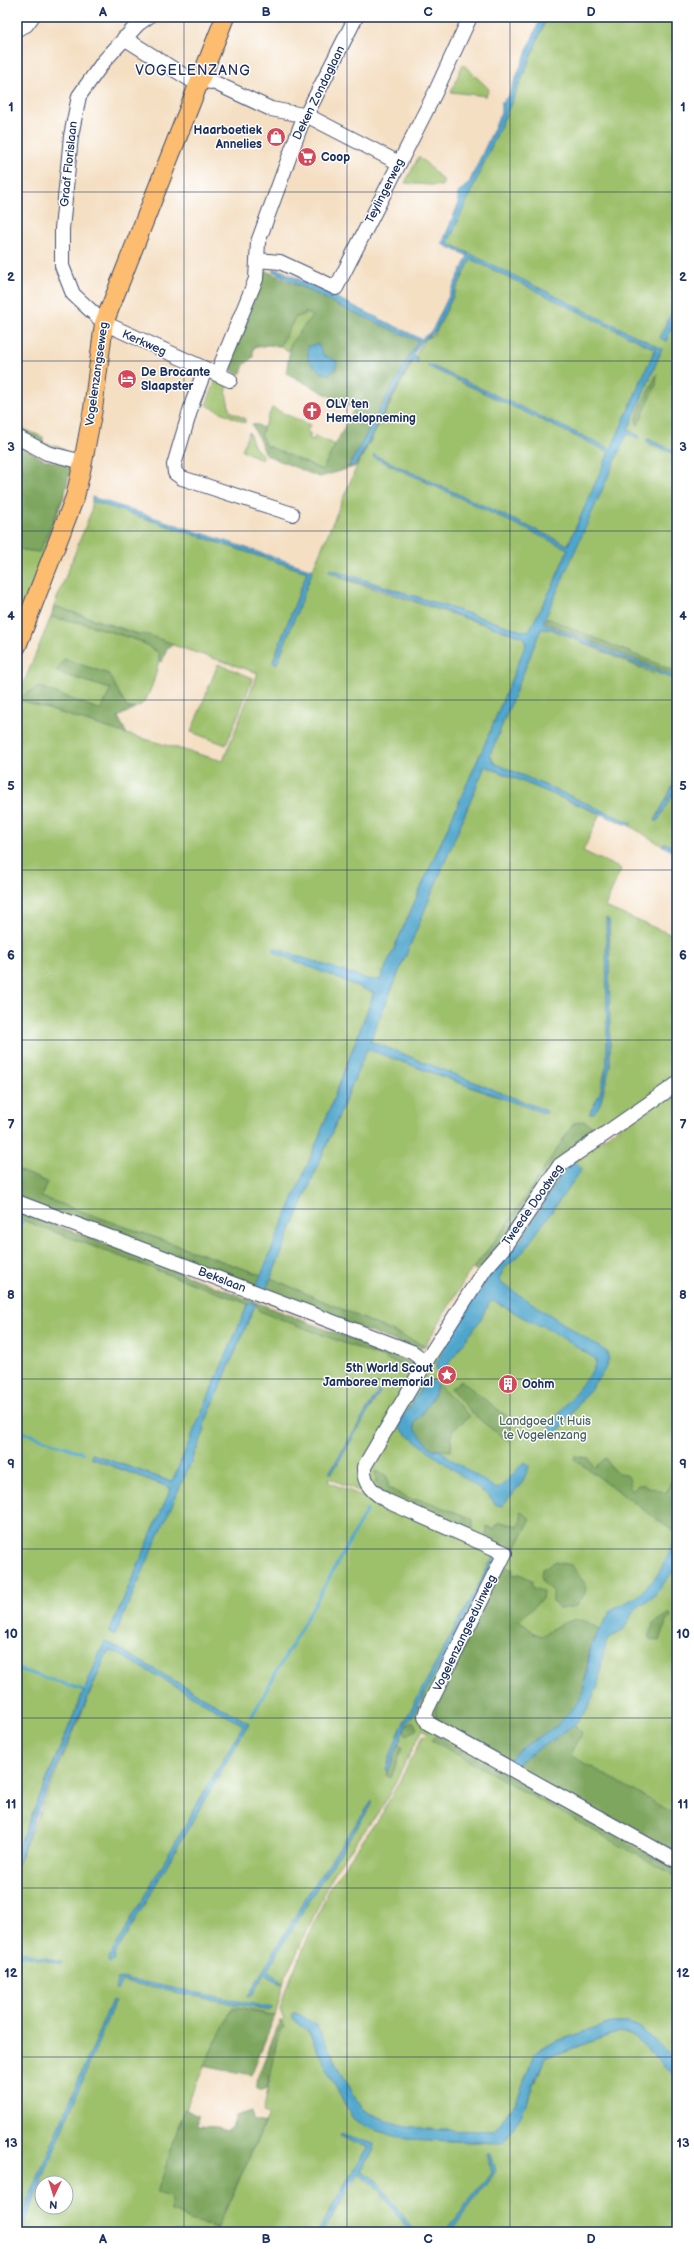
<svg xmlns="http://www.w3.org/2000/svg" width="694" height="2249" font-family="'Balsamiq Sans',sans-serif">
<style>
.green{fill:#9dc06a;stroke:#5c7864;fill-rule:evenodd}
.forest{fill:#7ea65e;stroke:#4c6a5e}
.water{fill:#4fa6cc;stroke:#356a95}
.lines{fill:none;stroke-linecap:round;stroke-linejoin:round}
.stream{stroke:#4fa6cc;stroke-width:3}
.minor-casing{stroke:#3c496d;stroke-width:16}
.major-casing{stroke:#3c496d;stroke-width:20}
.minor{stroke:#fff;stroke-width:14}
.major{stroke:#fcbd6f;stroke-width:18}
.grid{fill:none;stroke:#1b2f5e;stroke-width:1;stroke-opacity:0.55}
.labels{text-anchor:middle;dominant-baseline:central;stroke-width:3;stroke-linejoin:round;paint-order:stroke}
.street-label{font-size:12px;fill:#1b2f5e;stroke:#fff}
.poi-label{font-size:12px;font-weight:bold;fill:#1b2f5e;stroke:#fff;text-anchor:start}
.park-label{font-size:12px;fill:#486262;stroke:#fff}
.quarter-label{font-size:14px;letter-spacing:1px;fill:#1b2f5e;stroke:#fff}
.neatline{fill:none;stroke:#1b2f5e;stroke-width:1.5}
.grid-label{font-size:13px;text-anchor:middle;font-weight:bold;fill:#1b2f5e}
</style>
<rect width="100%" height="100%" fill="#fff"/>
<filter id="ink" filterUnits="userSpaceOnUse"><feTurbulence type="fractalNoise" baseFrequency=".025" numOctaves="2"/><feDisplacementMap in="SourceGraphic" scale="8" xChannelSelector="R" yChannelSelector="G"/><feConvolveMatrix kernelMatrix="1 2 1 2 8 2 1 2 1" color-interpolation-filters="sRGB"/></filter>
<filter id="wash" filterUnits="userSpaceOnUse"><feTurbulence type="fractalNoise" baseFrequency=".012" numOctaves="4" result="noise"/><feDisplacementMap in="SourceGraphic" scale="16" xChannelSelector="R" yChannelSelector="G"/><feGaussianBlur stdDeviation="0.9" result="paint"/><feColorMatrix in="noise" values="0 0 0 0 0 0 0 0 0 0 0 0 0 0 0 0 0 1.4 0 .05"/><feComposite in="paint" operator="in"/></filter>
<g filter="url(#wash)">
<rect width="100%" height="100%" fill="#f4dfc3"/>
<path class="green" d="M547,17H677V300L660,338L666,340L677,317V452L648,439L677,455V778L655,820L677,787V849L665,843L663,846L630,826L631,823L494,763L490,755L541,629H551L654,674L543,623L573,550L627,434L638,438L639,436L628,430L662,349L448,243L520,83Z
M463,64L489,89L486,96L451,92Z
M419,156L444,181L442,186L405,183Z
M471,259L655,349L611,449L428,364L427,366L609,452L568,545L374,455V457L568,549L554,583L529,631H522L331,569L329,572L381,589L337,577L523,637L526,644L486,741L380,980H370L273,951L374,993L317,1142L261,1275L41,1197L47,1182L17,1170V699L127,734L223,761L258,673L54,606L91,512L92,501L307,572L273,661L277,663L314,566L357,466L413,361L417,363L418,359L415,357L424,340L435,334Z
M307,313L312,316L291,343L288,351L280,346L295,318Z
M216,380L228,385L226,393L230,411L245,419V423L206,405Z
M272,408L310,425L307,432L311,434L309,438L314,440L315,436L336,445L322,470L265,445L261,433Z
M249,432L254,446L264,457L262,460L242,450Z
M17,458C25,467 22,477 17,487Z
M65,493L23,610L17,604V549L39,552Z
M51,617L83,623L140,641L159,653C160,663 151,694 144,702C140,707 133,708 127,708L108,674L56,672L111,689L101,711L39,687L17,699Z
M218,664L253,678L226,745L191,732Z
M485,766L600,814L583,851L621,869L605,907L677,937V1081L603,1131L504,1229L467,1276L425,1346L271,1278L367,1049L489,1094L547,1111L370,1041ZM607,919L609,920L610,1066L600,1104L590,1114L600,1093L607,1064Z
M677,1086V2061L639,2027L629,2023H611L554,2042L535,2053L516,2102L494,2131C449,2130 403,2133 362,2110L316,2025L293,2019L308,2031L352,2118C391,2143 445,2140 491,2143L528,2101L545,2058L620,2032L630,2034L635,2037L677,2079V2232H323L373,2151L374,2144L339,2135L369,2147L347,2180L318,2232H17V1865L108,1651L116,1652L229,1714L110,1643L82,1695L17,1851V1218L248,1304L172,1482L92,1454L91,1458L171,1488L109,1633L114,1635L205,1430L204,1425L256,1303L412,1367L437,1350L563,1167ZM329,1478L497,1551L425,1694L420,1709L419,1705L404,1729L388,1772L386,1769L399,1732L496,1552L328,1482ZM423,1729L428,1733L423,1737L383,1812L330,1887L285,1991L280,2010L284,2020L280,2021L284,2027L280,2031L263,2113L268,2116L217,2229C206,2223 200,2225 190,2221C182,2218 181,2211 171,2212L178,2124L233,2007L275,2016L284,1981L334,1872L383,1806ZM42,2183H66V2207H42Z"/>
<path class="forest" d="M266,271L418,341L348,468L357,463L411,361H413L357,466L320,477L314,475L266,455L252,424L258,425L264,429L261,433L265,445L322,470L354,409L286,373L291,343L312,316L307,313L295,318L280,346L268,345L253,348V357L244,365L241,373L238,374L226,367Z
M657,374L656,385L638,425L636,421L640,408Z
M17,424L18,427L43,437V443L63,448L65,452C47,447 31,441 17,427Z
M17,444L45,460L71,466L65,493L39,552L17,549V487L22,471L21,464L17,458Z
M54,606L136,634L148,635L174,644L167,648L162,662L159,661V653L140,641L83,623L51,617Z
M547,618L677,672V676L545,622Z
M64,659L109,674L127,708H135L118,717L127,734L17,699L39,687L101,710L111,689L56,672Z
M583,1121L603,1131L480,1273L473,1269L504,1229L574,1123Z
M17,1170L47,1182L41,1197L261,1275L257,1291L17,1199Z
M17,1210L411,1362L417,1365L410,1368L259,1311L256,1303L248,1304L17,1218Z
M271,1278L425,1346L419,1350L264,1294Z
M461,1381L509,1418V1441C487,1427 466,1410 451,1388Z
M437,1384L470,1416L452,1431L451,1451L432,1449L414,1428V1424L435,1394Z
M575,1456L589,1458L594,1468L606,1458L613,1470L627,1476L630,1480V1490H634L638,1485H644L666,1493L677,1469V1534L574,1459Z
M375,1471L387,1477L389,1488L409,1499L426,1501L473,1519V1542L393,1507L376,1483Z
M520,1511L531,1519L515,1548L504,1549L479,1540L486,1536L487,1526L493,1529L500,1522L518,1526L521,1520Z
M555,1562L571,1565L586,1585L585,1593L577,1606L560,1609L553,1601V1592C545,1584 539,1581 542,1569Z
M502,1563L509,1569H513L512,1575L519,1574L532,1580V1587L543,1591L542,1599L519,1620L534,1633L542,1636C563,1621 580,1611 600,1631C583,1646 590,1682 578,1703C562,1730 528,1742 506,1763L441,1725L436,1717L435,1710Z
M669,1613L671,1616L666,1622L660,1641L649,1639L653,1624Z
M413,1721L417,1729L406,1736L404,1729Z
M574,1724L582,1732L571,1753L572,1756L677,1815V1858L515,1768L521,1760Z
M435,1736L677,1871V1877L431,1740Z
M398,1745L402,1747L391,1778L387,1775Z
M233,2007L275,2016L251,2075L204,2065Z
M280,2021L284,2027L280,2031L267,2088L263,2090L257,2088L256,2081Z
M184,2109L198,2116V2126L218,2127L226,2130L232,2128L236,2116L252,2111L253,2120L264,2124L217,2229C208,2223 199,2225 190,2221C182,2218 181,2211 171,2212V2198L157,2193Z"/>
<path class="water" d="M541,17H547L520,83L448,243L662,349L628,430L640,436L639,438L627,434L543,623L677,678V681L551,629H541L490,755L494,763L631,823L630,826L485,766L370,1041L547,1111L546,1114L367,1049L264,1294L257,1291L258,1282L317,1142L374,993L273,952L274,948L370,980H380L486,741L526,644L523,637L329,572L330,569L522,631H529L554,583L568,549L373,457L374,455L568,545L609,452L427,366L428,364L611,449L655,349L471,259L436,331L421,342L413,355L418,359L417,363L410,361L357,463L348,468L418,341L341,307L272,271L274,269L282,271L421,339L432,331L468,256L442,244L458,205V193L469,183L501,113V103L509,95Z
M677,300V317L666,341L660,338Z
M318,344L323,355L337,361L335,370L329,374L321,372L308,360V346Z
M647,439L677,452V455L646,442Z
M92,497L313,570L277,664L273,662L307,572L92,501Z
M677,778V787L658,821H655Z
M665,843L677,849V854L663,846Z
M606,918L609,920L610,1066L600,1104L594,1113L589,1114L600,1093L607,1064Z
M572,1161L577,1163L582,1169L523,1252L504,1269L499,1279L501,1283L607,1352L609,1359L604,1371L557,1433L550,1430V1425L592,1371L596,1362L594,1358L542,1325L538,1326L494,1301L490,1302L479,1322L440,1375L436,1370V1364L469,1305L495,1269L521,1240L568,1164Z
M256,1303L204,1425L205,1430L115,1635L109,1633L171,1488L91,1458L92,1454L172,1482L248,1304Z
M427,1378L437,1384L435,1394L414,1424V1428L432,1449L441,1451L458,1464L497,1489L505,1483L524,1462L530,1465L522,1483L502,1506L496,1505L491,1498L401,1430L399,1423Z
M379,1390L380,1392L332,1473H329Z
M674,1540L677,1543V1563L675,1569L653,1597L634,1610L624,1629L610,1638L606,1645L603,1653L598,1686L586,1711L576,1723L556,1738L521,1760L515,1768L506,1763L519,1750L556,1726L578,1703L584,1689L591,1645L597,1634L612,1609L637,1597L656,1577L667,1558Z
M496,1552L498,1553L419,1705L404,1729L388,1772L386,1769L399,1732Z
M105,1641L249,1723L115,1955L114,1961L109,1963L108,1959L243,1725L115,1652L108,1651L34,1820L17,1865V1851Z
M372,1801V1805L318,1886L267,1971L282,1981V1984L264,1974L252,1995L248,1996L311,1889Z
M17,1951L62,1962V1964L17,1955Z
M123,1978L273,2008L269,2011L121,1981L118,1990H115L117,1979Z
M112,2000L115,2001L21,2232H17L28,2201Z
M292,2014H299L316,2025L362,2110C403,2133 449,2130 494,2131L516,2102L535,2053L554,2042L611,2023H629L639,2027L677,2061V2079L635,2037L630,2034L620,2032L545,2058L521,2116L503,2143L406,2139L364,2125L352,2118L308,2031L293,2019Z
M340,2133L374,2144L373,2151L361,2170L377,2181L415,2232H410L375,2185L359,2173L351,2183L323,2232H318L347,2180L369,2148L339,2135Z
M487,2153H491L496,2171L450,2232H444L492,2172Z"/>
<g class="lines">
<path class="stream" d="M17,1236L22,1221
M17,1430L83,1453
M17,1669L84,1690
M252,1716L367,1510"/>
</g>
</g>
<g filter="url(#ink)">
<g class="lines">
<defs>
<path id="minor" d="M148,17L138,24L104,61L79,96L71,136L62,229V266L73,294L104,323L230,380
M17,29L26,25L32,17
M124,38L191,80L213,82L271,109L308,116L399,163
M257,260L280,262L336,288L435,93L470,17
M205,370L193,401L174,465L175,473L182,478L292,514
M217,374L256,279L258,242L301,125L356,17
M17,437L47,453L83,462
M677,1084L560,1165L507,1244L485,1269L430,1355L364,1467C363,1485 374,1493 389,1502L505,1553L427,1709L425,1716L428,1723L677,1861
M17,1202L412,1352L426,1362"/>
<path id="major" d="M17,646L75,497L83,462L93,409L104,323L225,17"/>
</defs>
<use href="#minor" class="minor-casing"/>
<use href="#major" class="major-casing"/>
<use href="#minor" class="minor"/>
<use href="#major" class="major"/>
</g>
</g>
<path class="grid" d="M184,17V2232M347,17V2232M510,17V2232M17,192H677M17,361H677M17,531H677M17,700H677M17,870H677M17,1040H677M17,1209H677M17,1379H677M17,1549H677M17,1718H677M17,1888H677M17,2057H677"/>
<defs>
<symbol id="shop-disc" viewBox="-11 -11 22 22"><circle r="9.5" fill="#d1495b" stroke="#fff"/><path d="M-5-2.5h2.3a2.7 3.5 0 0 1 5.4 0H5L5.5 6h-11ZM-1.5-2.5h3a1.5 2.3 0 0 0-3 0Z" fill="#fff"/></symbol>
<symbol id="supermarket-disc" viewBox="-11 -11 22 22"><circle r="9.5" fill="#d1495b" stroke="#fff"/><path d="M-6-5.5h2.5l.6 2H6L4.5 2H-2.5L-4.4-4H-6ZM-1.5 3.2a1.3 1.3 0 1 0 .1 0ZM3 3.2a1.3 1.3 0 1 0 .1 0Z" fill="#fff"/></symbol>
<symbol id="hotel-disc" viewBox="-11 -11 22 22"><circle r="9.5" fill="#d1495b" stroke="#fff"/><path d="M-6-4.5h1.5V1H6V5H4.5V3h-9V5H-6ZM-4 0a1.8 1.8 0 1 1 3.6 0ZM.5 0V-2.5h3Q6-2.5 6 0Z" fill="#fff"/></symbol>
<symbol id="church-disc" viewBox="-11 -11 22 22"><circle r="9.5" fill="#d1495b" stroke="#fff"/><path d="M-1.2-6h2.4v3.5h3.3v2.4h-3.3V6h-2.4V-.1h-3.3v-2.4h3.3Z" fill="#fff"/></symbol>
<symbol id="sight-disc" viewBox="-11 -11 22 22"><circle r="9.5" fill="#d1495b" stroke="#fff"/><path d="M0-6L1.8-2.2L6-1.7L2.9 1.2L3.7 5.4L0 3.3L-3.7 5.4L-2.9 1.2L-6-1.7L-1.8-2.2Z" fill="#fff"/></symbol>
<symbol id="building-disc" viewBox="-11 -11 22 22"><circle r="9.5" fill="#d1495b" stroke="#fff"/><path d="M-4-6H4V6H1V3H-1V6H-4ZM-2.5-4.3h1.7v1.8h-1.7ZM.8-4.3h1.7v1.8H.8ZM-2.5-1h1.7V.8h-1.7ZM.8-1h1.7V.8H.8Z" fill="#fff"/></symbol>
</defs>
<g fill-rule="evenodd">
<use href="#shop-disc" x="265" y="126" width="22" height="22"/>
<use href="#supermarket-disc" x="296" y="146" width="22" height="22"/>
<use href="#hotel-disc" x="116" y="368" width="22" height="22"/>
<use href="#church-disc" x="301" y="400" width="22" height="22"/>
<use href="#sight-disc" x="436" y="1364" width="22" height="22"/>
<use href="#building-disc" x="497" y="1373" width="22" height="22"/>
</g>
<g class="labels">
<g class="street-label">
<text transform="translate(319 93) rotate(-64)">Deken Zondaglaan</text>
<text transform="translate(69 164) rotate(-84)">Graaf Florislaan</text>
<text transform="translate(385 191) rotate(-63)">Teylingerweg</text>
<text transform="translate(144 343) rotate(24)">Kerkweg</text>
<text transform="translate(97 374) rotate(-82)">Vogelenzangseweg</text>
<text transform="translate(533 1205) rotate(-55)">Tweede Doodweg</text>
<text transform="translate(222 1280) rotate(21)">Bekslaan</text>
<text transform="translate(465 1633) rotate(-64)">Vogelenzangseduinweg</text>
</g>
<g class="poi-label">
<text x="262" y="130" text-anchor="end">Haarboetiek<tspan x="262" dy="14">Annelies</tspan></text>
<text x="321" y="157">Coop</text>
<text x="141" y="372">De Brocante<tspan x="141" dy="14">Slaapster</tspan></text>
<text x="326" y="404">OLV ten<tspan x="326" dy="14">Hemelopneming</tspan></text>
<text x="433" y="1368" text-anchor="end">5th World Scout<tspan x="433" dy="14">Jamboree memorial</tspan></text>
<text x="522" y="1384">Oohm</text>
</g>
<g class="park-label">
<text x="545" y="1421">Landgoed 't Huis<tspan x="545" dy="14">te Vogelenzang</tspan></text>
</g>
<g class="quarter-label">
<text x="193" y="70">VOGELENZANG</text>
</g>
</g>
<rect width="694" height="2249" fill="none" stroke="#fff" stroke-width="44"/>
<g transform="translate(54 2195) rotate(184)"><circle r="19" fill="#ffffff" stroke="#a4acbf"/>
<path d="M0-3L7 15L0 10L-7 15Z" fill="#d1495b"/>
<text y="-6" font-size="11" font-weight="bold" text-anchor="middle" fill="#1b2f5e">N</text>
</g>
<rect x="22" y="22" width="650" height="2205" class="neatline"/>
<g class="grid-label">
<text x="103" y="16">A</text>
<text x="266" y="16">B</text>
<text x="428" y="16">C</text>
<text x="591" y="16">D</text>
<text x="11" y="111">1</text>
<text x="683" y="111">1</text>
<text x="11" y="281">2</text>
<text x="683" y="281">2</text>
<text x="11" y="451">3</text>
<text x="683" y="451">3</text>
<text x="11" y="620">4</text>
<text x="683" y="620">4</text>
<text x="11" y="790">5</text>
<text x="683" y="790">5</text>
<text x="11" y="959">6</text>
<text x="683" y="959">6</text>
<text x="11" y="1129">7</text>
<text x="683" y="1129">7</text>
<text x="11" y="1299">8</text>
<text x="683" y="1299">8</text>
<text x="11" y="1468">9</text>
<text x="683" y="1468">9</text>
<text x="11" y="1638">10</text>
<text x="683" y="1638">10</text>
<text x="11" y="1808">11</text>
<text x="683" y="1808">11</text>
<text x="11" y="1977">12</text>
<text x="683" y="1977">12</text>
<text x="11" y="2147">13</text>
<text x="683" y="2147">13</text>
<text x="103" y="2243">A</text>
<text x="266" y="2243">B</text>
<text x="428" y="2243">C</text>
<text x="591" y="2243">D</text>
</g>
</svg>
